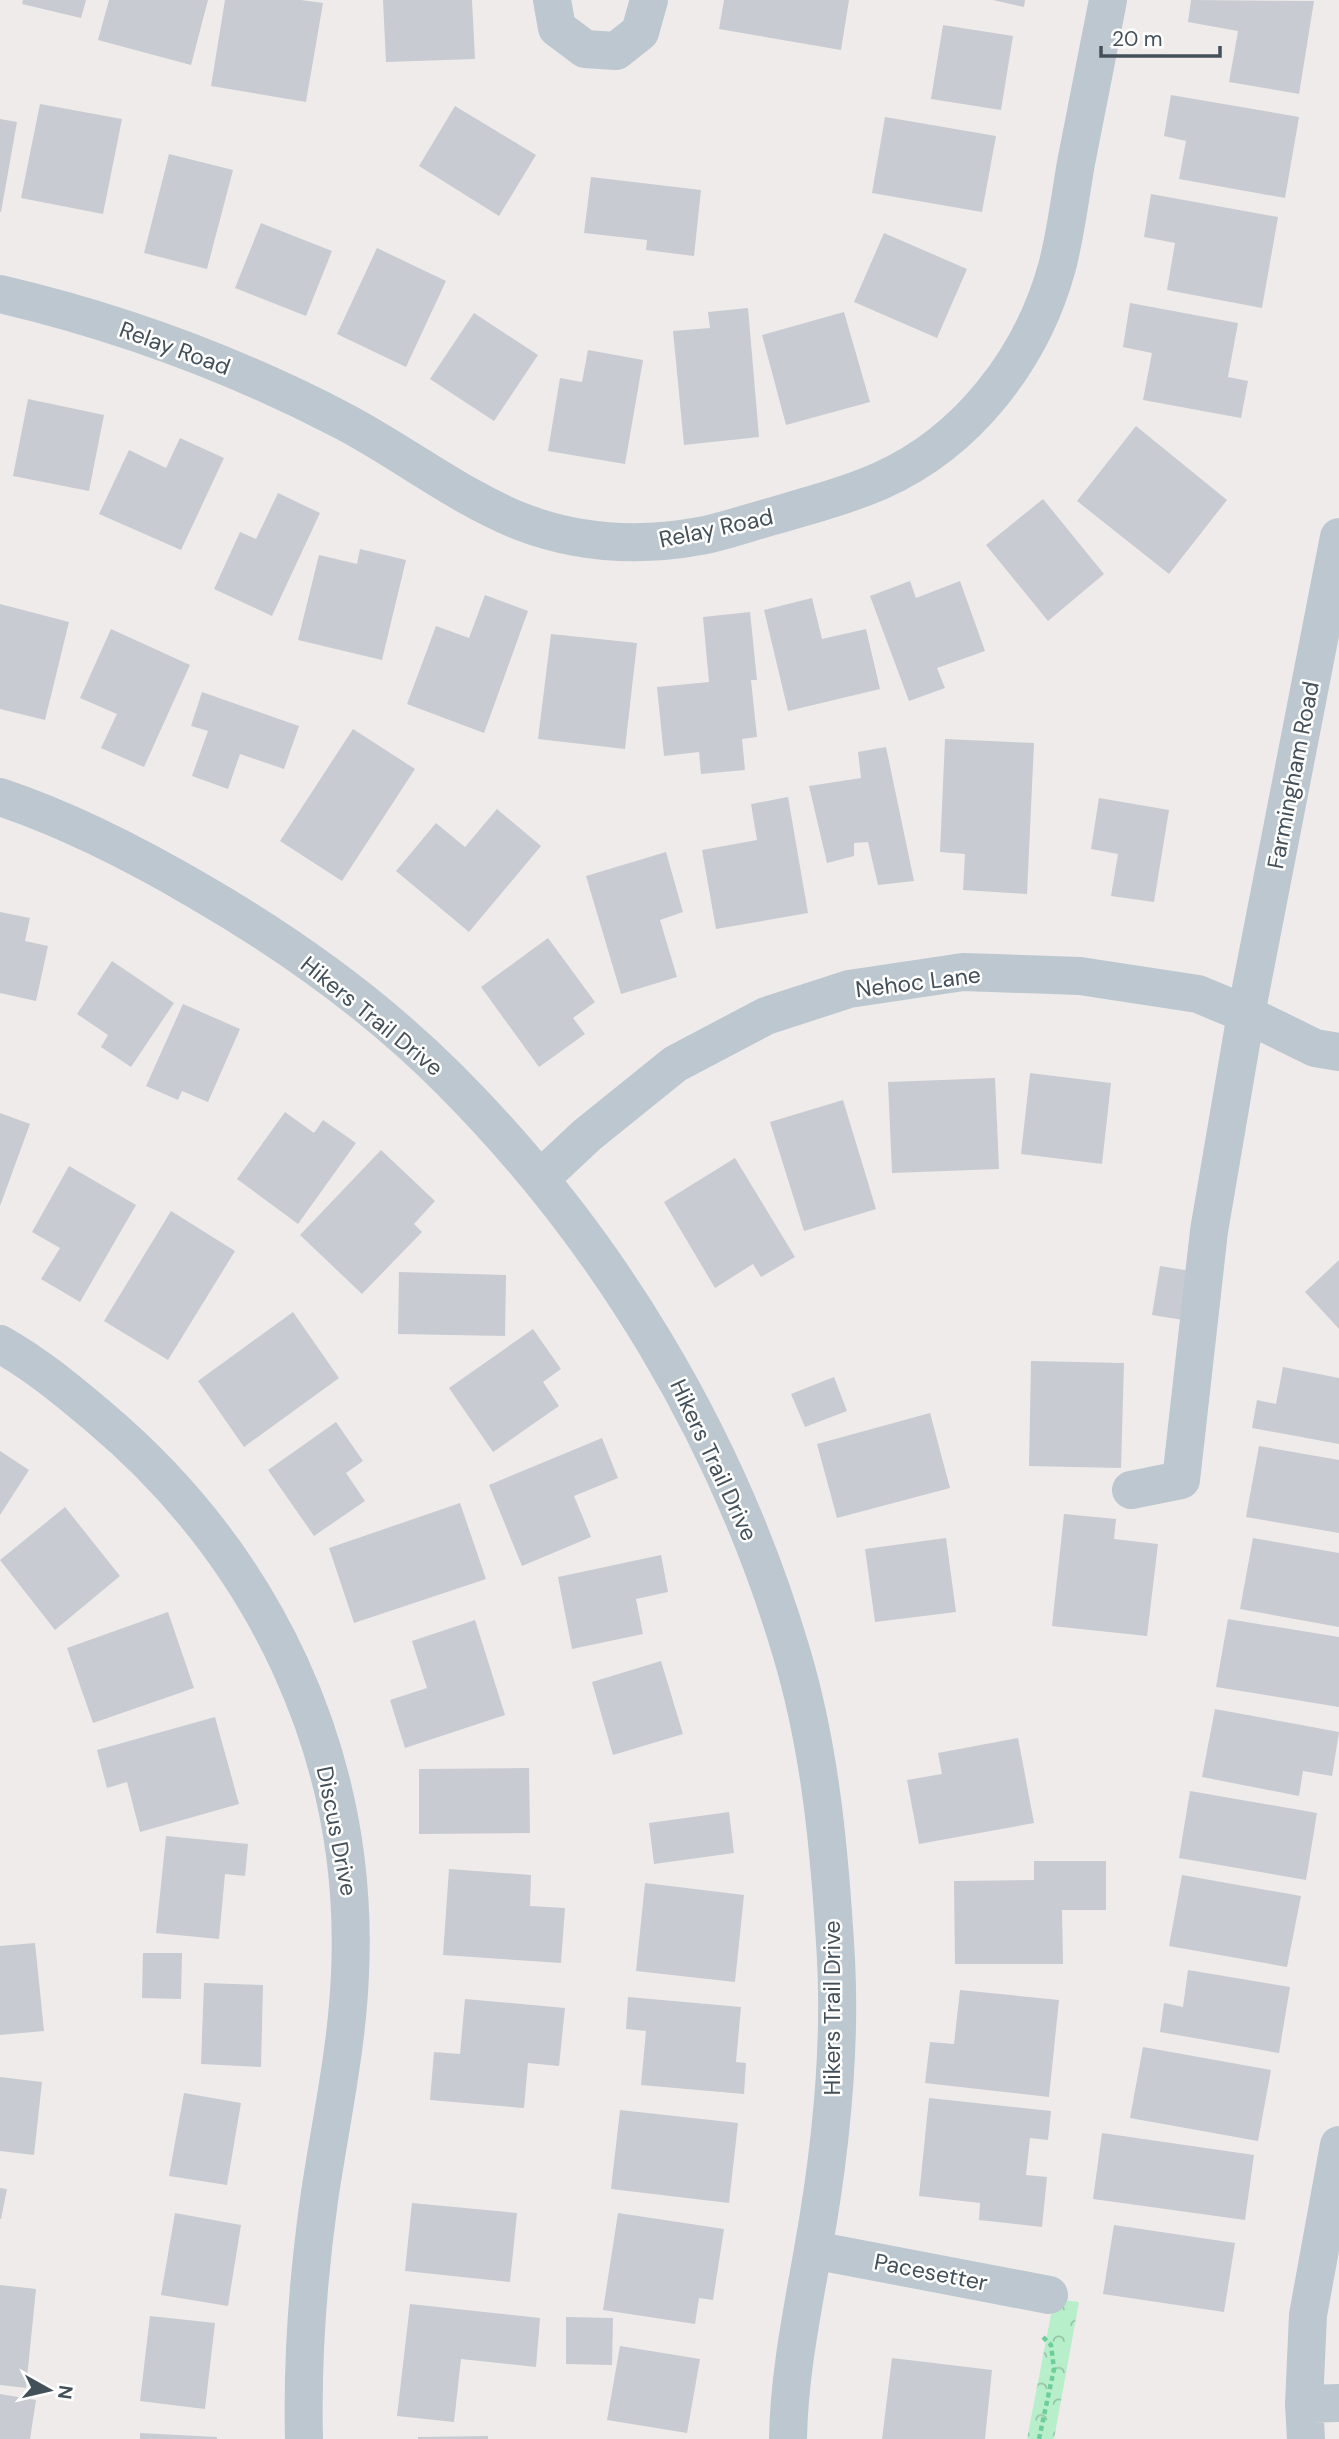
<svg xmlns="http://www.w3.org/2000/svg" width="1339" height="2439" font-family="'DM Sans',sans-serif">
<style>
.park{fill:url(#park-crowns)}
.building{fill:#c8cbd1}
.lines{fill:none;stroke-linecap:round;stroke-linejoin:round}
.path{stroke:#6ece9a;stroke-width:4.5;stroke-dasharray:5 3.5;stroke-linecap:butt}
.minor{stroke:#bcc7cf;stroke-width:38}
.labels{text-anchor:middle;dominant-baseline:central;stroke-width:5;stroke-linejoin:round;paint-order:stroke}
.street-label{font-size:23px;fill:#445059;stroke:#fff}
</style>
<defs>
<pattern id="park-crowns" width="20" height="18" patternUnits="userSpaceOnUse" patternTransform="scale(1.75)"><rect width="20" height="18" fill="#b7efca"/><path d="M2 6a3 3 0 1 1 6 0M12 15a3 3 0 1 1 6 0" fill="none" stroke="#96c4a7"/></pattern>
</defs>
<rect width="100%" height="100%" fill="#efebeb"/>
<path class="park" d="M1054,2299L1079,2302L1054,2439H1027Z"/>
<path class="building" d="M23,0H86L81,18L22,4Z
M109,0H208L191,65L98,40Z
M225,0H301L323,3L306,102L211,86Z
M383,0H472L475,59L386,62Z
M724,0H849L841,50L719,29Z
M993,0H1025L1024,7Z
M1191,0L1314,1L1299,94L1229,82L1238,31L1188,22Z
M943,25L1013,36L1001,110L931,99Z
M1171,95L1299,117L1285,198L1179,179L1186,141L1164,136Z
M40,104L122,119L103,214L21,198Z
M455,106L536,155L499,216L419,166Z
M885,117L996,136L982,212L872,193Z
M0,119L17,122L1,212H0Z
M169,154L233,170L207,269L144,253Z
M591,177L701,190L694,256L646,250L647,240L584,233Z
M1151,194L1278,217L1262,308L1167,290L1175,243L1144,237Z
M261,223L332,251L306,316L235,288Z
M884,233L967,269L937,338L854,302Z
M377,248L446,281L406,367L337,334Z
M1130,303L1238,323L1228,377L1248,381L1241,418L1143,400L1152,353L1123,347Z
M748,308L759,437L684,445L673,331L710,328L708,312Z
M844,312L870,402L786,425L762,335Z
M474,313L538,355L494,421L430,379Z
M588,350L643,360L625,464L548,451L560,378L582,382Z
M28,399L104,415L89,491L13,476Z
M1136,426L1227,500L1169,574L1077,501Z
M180,438L224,458L181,550L99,514L129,450L166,468Z
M278,493L320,513L272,616L214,589L240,532L256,539Z
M1043,499L1104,574L1048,621L986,545Z
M360,549L406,560L382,660L298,640L319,555L357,564Z
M910,581L916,598L960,581L985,651L937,668L945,688L909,701L870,596Z
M485,595L528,611L484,733L407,704L436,626L469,638Z
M812,598L822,639L866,629L880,689L788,711L764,610Z
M0,604L69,622L45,720L0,709Z
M750,612L757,680H751L757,737L742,739L745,770L701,774L699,752L664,756L657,687L709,682L703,617Z
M111,629L190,665L144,767L101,748L117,714L80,698Z
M551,634L637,643L625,749L538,739Z
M202,692L299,726L284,769L240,754L228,789L192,776L208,731L191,726Z
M353,729L415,769L342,881L280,841Z
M945,739L1034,743L1027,894L963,890L965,854L940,852Z
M886,747L914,881L878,885L868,842L854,843V856L827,863L809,786L861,778L858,752Z
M788,797L808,913L716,929L702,850L757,840L751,804Z
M1099,798L1169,810L1154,902L1111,896L1118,854L1091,849Z
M497,809L541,846L469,932L396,871L436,823L465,847Z
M666,852L683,912L660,920L677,977L621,994L586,876Z
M0,912L30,918L25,941L48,946L36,1001L0,993Z
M548,938L595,1002L573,1018L585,1034L539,1067L481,987Z
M112,961L174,1003L131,1067L101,1047L108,1035L77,1014Z
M183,1004L240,1029L208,1102L182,1091L178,1100L146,1086Z
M1030,1073L1111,1083L1102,1164L1021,1154Z
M995,1078L999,1169L892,1173L888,1082Z
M843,1100L876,1209L804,1231L770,1122Z
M285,1112L314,1133L323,1120L356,1143L298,1224L237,1179Z
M0,1113L30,1124L0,1206Z
M381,1150L435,1201L414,1224L422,1232L362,1294L300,1235Z
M735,1158L795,1257L761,1277L753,1264L715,1288L664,1202Z
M69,1166L136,1205L80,1302L41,1279L60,1248L32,1232Z
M171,1211L235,1251L168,1360L104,1321Z
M1339,1260V1329L1305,1292Z
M1160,1266L1191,1271L1183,1320L1152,1315Z
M399,1272L506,1275L505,1336L398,1334Z
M293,1312L339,1378L244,1447L198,1381Z
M533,1329L561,1369L543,1382L559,1406L493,1452L449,1388Z
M1031,1361L1124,1363L1121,1468L1029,1466Z
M1283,1367L1339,1378V1444L1252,1428L1257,1400L1276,1404Z
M834,1377L847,1411L805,1427L791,1394Z
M930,1413L950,1488L837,1518L817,1444Z
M336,1422L363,1461L346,1473L365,1501L314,1536L268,1470Z
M602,1438L618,1478L574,1496L591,1537L522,1566L489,1485Z
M1259,1446L1339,1460V1533L1246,1517Z
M0,1451L29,1470L0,1515Z
M460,1503L486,1579L354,1623L329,1548Z
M65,1507L120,1576L55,1630L0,1560Z
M1064,1514L1116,1519L1114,1539L1158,1544L1147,1636L1052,1626Z
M946,1538L956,1612L875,1622L865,1549Z
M1253,1538L1339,1553V1627L1240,1609Z
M661,1555L668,1592L636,1599L643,1634L572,1649L558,1577Z
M168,1612L194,1688L93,1723L67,1648Z
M1228,1619L1339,1637V1707L1216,1687Z
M475,1620L505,1715L405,1748L390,1700L427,1688L412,1641Z
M661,1661L683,1734L613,1755L592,1682Z
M1215,1709L1339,1732L1332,1776L1303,1771L1299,1796L1202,1777Z
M215,1717L239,1804L140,1832L127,1782L107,1788L97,1750Z
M1018,1738L1034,1823L919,1844L907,1780L942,1774L938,1753Z
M529,1768L530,1833L419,1834V1769Z
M1190,1791L1317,1813L1306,1880L1179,1858Z
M729,1812L734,1853L654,1864L649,1823Z
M166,1836L248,1844L245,1876L225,1874L219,1939L156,1933Z
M1034,1861H1106V1910H1062L1063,1964H955L954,1881L1034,1880Z
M449,1869L531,1875L530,1906L565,1908L561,1963L443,1955Z
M1182,1875L1301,1896L1287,1967L1169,1946Z
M645,1883L744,1895L735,1982L636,1971Z
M35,1943L44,2031L0,2035V1946Z
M143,1953H182L181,1999L142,1998Z
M1188,1970L1290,1987L1279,2053L1160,2032L1164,2003L1183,2007Z
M204,1983L263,1985L261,2067L201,2064Z
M960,1990L1059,2000L1049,2097L925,2083L930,2042L954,2044Z
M628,1997L741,2007L736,2062L746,2063L744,2094L641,2085L646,2031L626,2029Z
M465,1999L565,2008L559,2066L528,2063L524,2108L430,2100L434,2052L460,2054Z
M1143,2047L1271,2070L1258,2141L1130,2118Z
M0,2077L42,2082L34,2155L0,2151Z
M184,2093L241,2103L227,2185L169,2176Z
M929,2098L1051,2111L1048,2140L1030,2138L1026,2175L1047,2177L1042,2227L979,2220L980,2203L919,2196Z
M620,2110L738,2123L729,2203L611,2189Z
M1102,2133L1254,2155L1245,2220L1093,2199Z
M0,2188L7,2189L1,2219H0Z
M412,2203L517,2213L510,2282L405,2271Z
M175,2213L241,2225L228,2306L161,2295Z
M618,2213L724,2229L713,2300L699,2298L695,2324L603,2310Z
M1114,2225L1235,2243L1224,2312L1103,2294Z
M0,2285L36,2289L26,2388L0,2385Z
M410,2304L540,2318L536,2367L461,2359L454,2422L397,2416Z
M150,2316L215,2323L205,2409L140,2401Z
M566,2317L613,2318L612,2365L566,2364Z
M620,2346L700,2359L687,2433L607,2420Z
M892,2358L992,2370L985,2439H882Z
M0,2394L36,2400L30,2439H0Z
M140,2433L217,2437V2439H140Z
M488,2436V2439H418V2437Z"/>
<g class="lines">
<path class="path" d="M1039,2439L1054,2369L1051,2345L1041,2335"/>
<path class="minor" d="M552,0L557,28L585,49L616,51L640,32L649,0
M0,294C120,322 236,365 345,422C405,454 459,497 522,522C580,544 640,547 700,536C722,532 744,524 766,518C804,507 843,497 880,481C968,442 1032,358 1057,267C1066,233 1070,197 1076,163C1087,109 1097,54 1108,0
M0,797C69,820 137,855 200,892C288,943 376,1006 449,1079C608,1238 727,1436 791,1651C821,1750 830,1856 836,1959C841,2056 830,2155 813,2250C802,2313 789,2375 788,2439
M541,1178L587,1135L675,1064L766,1016L849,989L963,972L1080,976L1198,994L1246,1014L1315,1048L1339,1052
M0,1344C36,1364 68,1391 99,1417C265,1557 360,1756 350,1974C347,2050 330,2125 319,2200C308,2279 302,2359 304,2439
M1131,1490L1181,1480L1209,1231L1246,1014L1339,537
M813,2250L1049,2295
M1304,2404L1339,2403
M1306,2439L1304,2404L1308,2315L1339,2145"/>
</g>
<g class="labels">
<g class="street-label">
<text transform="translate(175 348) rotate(20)">Relay Road</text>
<text transform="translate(716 528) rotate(-12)">Relay Road</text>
<text transform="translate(1293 775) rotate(-79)">Farmingham Road</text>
<text transform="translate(918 982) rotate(-7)">Nehoc Lane</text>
<text transform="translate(372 1016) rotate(39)">Hikers Trail Drive</text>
<text transform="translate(714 1460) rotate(65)">Hikers Trail Drive</text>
<text transform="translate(337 1831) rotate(79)">Discus Drive</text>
<text transform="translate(832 2008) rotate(-90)">Hikers Trail Drive</text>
<text transform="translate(931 2272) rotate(11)">Pacesetter</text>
</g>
</g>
<g transform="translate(49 2390) rotate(98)" stroke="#ffffff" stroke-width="5" paint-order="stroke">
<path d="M0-5L12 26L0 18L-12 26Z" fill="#445059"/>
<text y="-10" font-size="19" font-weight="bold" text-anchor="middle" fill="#445059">N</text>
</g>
<path d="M1101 46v10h119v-10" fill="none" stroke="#445059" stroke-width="3.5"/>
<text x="1112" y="46" font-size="21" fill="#445059" stroke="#ffffff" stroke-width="5" paint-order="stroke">20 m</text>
</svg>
